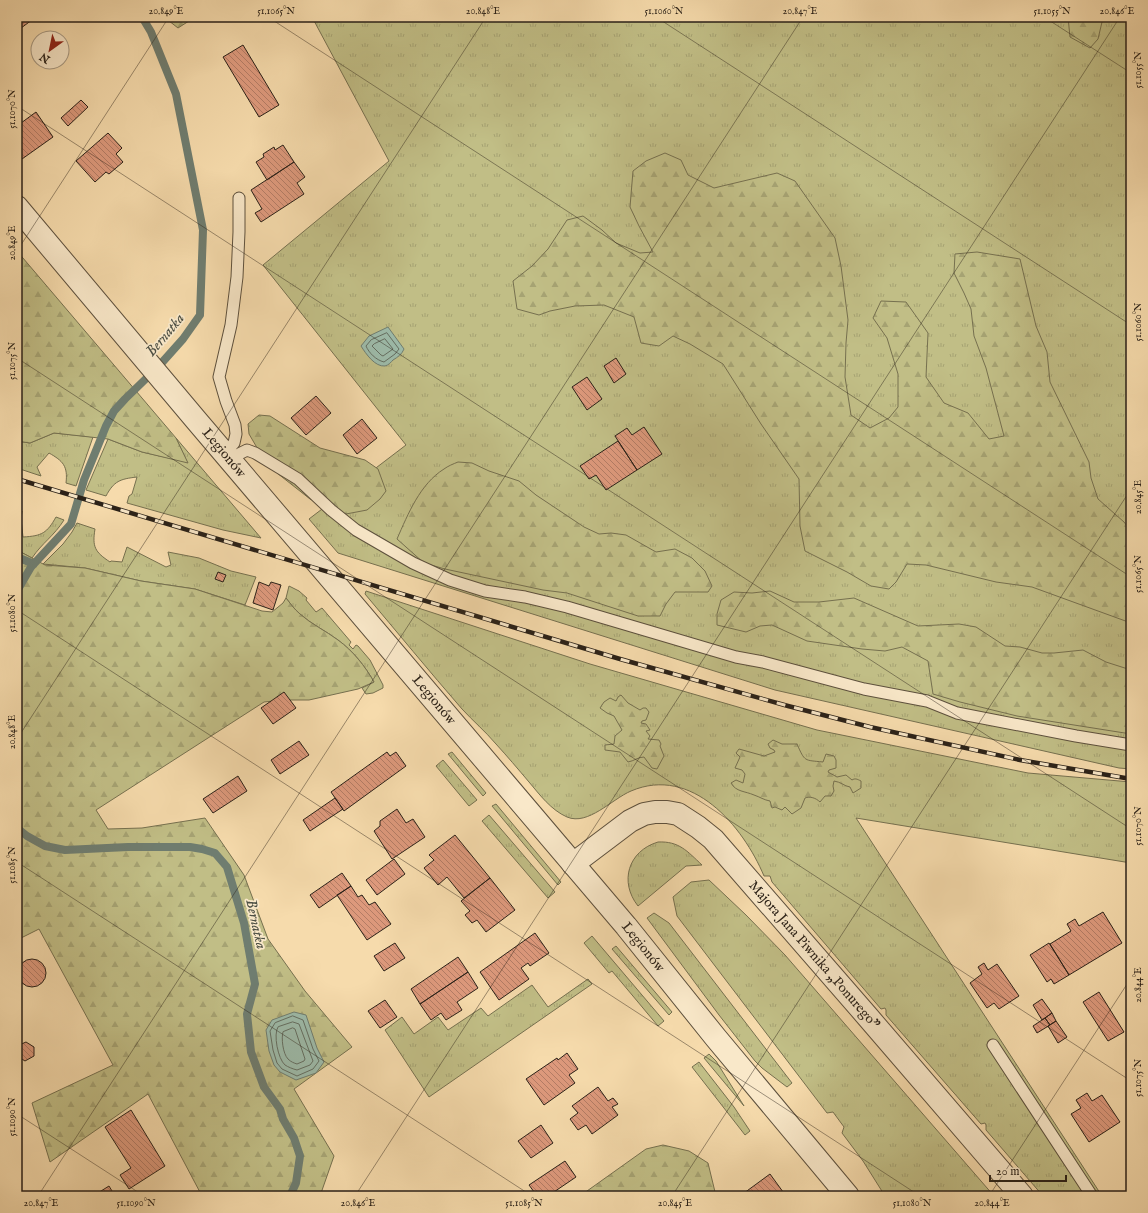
<svg xmlns="http://www.w3.org/2000/svg" width="1148" height="1213" font-family="'IM FELL English',serif">
<style>
.grass{fill:url(#grass-tufts);stroke:#76704f}
.forest{fill:url(#forest-firs);stroke:#76704f}
.water{fill:#9dbbaa;stroke:#6f7d70}
.lines{fill:none;stroke-linecap:round;stroke-linejoin:round}
.shore{stroke:#646e61;stroke-width:1}
.stream{stroke:#6f7d70;stroke-width:8}
.building{fill:url(#building-back-hatch);stroke:#2a2118}
.service-casing{stroke:#5d503d;stroke-width:13}
.minor-casing{stroke:#5d503d;stroke-width:24}
.tertiary-casing{stroke:#5d503d;stroke-width:24}
.service{stroke:#f9e8c9;stroke-width:11}
.minor{stroke:#f9e8c9;stroke-width:22}
.tertiary{stroke:#f9e8c9;stroke-width:22}
.rail-casing{stroke:#2a2118;stroke-width:4.5}
.rail{stroke:#f9e8c9;stroke-width:3;stroke-dasharray:9;stroke-linecap:butt}
.ticks{fill:none;stroke:#2a2118;stroke-width:1;stroke-opacity:0.45}
.labels{text-anchor:middle;dominant-baseline:central;stroke-width:3.5;stroke-linejoin:round;paint-order:stroke}
.street-label{font-size:14px;fill:#2a2118;stroke:#f9e8c9}
.water-label{font-size:15px;font-style:italic;fill:#4c4f44;stroke:#f9e8c9}
.neatline{fill:none;stroke:#2a2118;stroke-width:1.5}
.ticks-label{font-size:10px;text-anchor:middle;fill:#2a2118}
</style>
<defs>
<pattern id="grass-tufts" width="24" height="20" patternUnits="userSpaceOnUse"><rect width="24" height="20" fill="#c1be86"/><path d="M3 7l-1-3M5 7V3M7 7l1-3M15 17l-1-3M17 17v-4M19 17l1-3" fill="none" stroke="#a6a373"/></pattern>
<pattern id="forest-firs" width="22" height="20" patternUnits="userSpaceOnUse"><rect width="22" height="20" fill="#c1be86"/><path d="M5 1l3.5 6h-7zM16 11l3.5 6h-7z" fill="#a6a373"/></pattern>
<pattern id="building-back-hatch" width="6" height="6" patternUnits="userSpaceOnUse"><rect width="6" height="6" fill="#dd997c"/><path d="M-1 5l2 2M0 0l6 6M5-1l2 2" fill="none" stroke="#b37c65"/></pattern>
</defs>
<rect width="100%" height="100%" fill="#f6dbac"/>
<filter id="stains"><feTurbulence type="fractalNoise" baseFrequency=".005" numOctaves="4"/><feColorMatrix values="0 0 0 0 .2 0 0 0 0 .09 0 0 0 0 .02 0 0 0 .5 -.17"/></filter>
<radialGradient id="worn" r=".72"><stop offset=".6" stop-color="#630" stop-opacity="0"/><stop offset="1" stop-color="#630" stop-opacity=".3"/></radialGradient>
<path class="grass" d="M312,17H1131V769L1119,768L775,690L338,553L309,519L406,445L263,265L389,161Z
M54,433L93,437L76,486L66,483C68,466 63,461 49,453L37,467L41,476L17,468V441L30,443Z
M176,438L261,538L223,530L127,503L129,496L132,494L137,477C120,479 114,481 106,496L86,490L108,439L142,452L187,462Z
M17,510L22,511L21,519L23,537C42,536 47,533 56,517L64,520C54,536 42,543 32,558L17,550Z
M77,523L95,529C92,547 95,552 110,562L111,561L122,562L127,547L166,567L171,565L168,552L199,558L231,571L256,577L245,605L195,589L141,581L85,568L43,564L63,544L72,532Z
M289,586L299,591L307,598L306,600L316,612L322,608L351,642L349,645L353,649L356,645L358,646L370,660L383,685V688L373,693L366,694L362,688L374,682C365,666 353,651 338,640C326,631 311,624 300,614C294,609 290,603 286,598Z
M366,591L590,664L817,730L1028,773L1131,782V863L856,818L1102,1196H1043L986,1130V1125L985,1123L981,1124L886,1015V1010L885,1008L881,1009L772,882L770,876H764C743,826 692,765 631,791C612,799 588,826 567,817C551,810 540,795 529,782C518,769 507,756 496,744C485,731 473,721 462,709C429,671 397,632 365,594Z
M452,752L486,793L483,796L448,754Z
M443,760L477,800L469,806L436,766Z
M496,804L561,882L558,885L492,806Z
M489,815L555,892L548,898L482,821Z
M658,842C679,841 687,851 702,865L686,866L638,906C619,882 628,851 658,842Z
M709,880L746,915L785,955L994,1196H885L863,1161L842,1133L844,1127L833,1112L827,1113L677,916L673,897L691,882Z
M654,913L669,923L792,1083L787,1087L762,1068L755,1061L719,1015L647,918Z
M592,936L664,1021L658,1026L612,971L609,973L584,943Z
M616,946L672,1012L669,1015L612,949Z
M588,979L592,984L429,1097L385,1030L402,1017L414,1034L438,1017L448,1030L481,1008L488,1016L532,985L548,1007Z
M709,1054L716,1061L744,1106L704,1058Z
M699,1062L734,1107L750,1131L745,1135L692,1067Z"/>
<path class="forest" d="M164,17H186L189,21L178,28Z
M1068,17H1108L1102,22L1098,39L1090,48L1070,37Z
M665,153L681,160L688,175L714,188L777,173L795,181L835,238L841,266L848,320L846,343L845,377L851,415L870,428L889,418L898,407V374L887,338L873,318L881,301L906,302L928,333L926,377L944,403L968,413L989,439L1004,436L986,368L974,336L971,309L964,293L954,273L955,254L977,252L1020,259L1036,326L1047,352L1050,382L1089,462L1091,478L1098,499L1124,522L1131,531V623L1032,587L996,582L926,565L907,564L896,582L889,589L871,586L847,572L805,551L800,526L799,479L761,424L723,364L690,344L673,336L659,346L641,343L634,317L604,305L575,306L550,311L539,315L517,309L513,281L532,266L548,249L567,220L583,216L602,230L616,243L640,253L653,252L639,226L630,207L633,171L646,161Z
M17,251L176,438L188,463L142,452L108,439L54,433L30,443L17,441Z
M259,415L270,416L320,448L365,460L378,469L386,491L380,499L367,510L346,514L310,499L277,473L263,458L249,434L248,424Z
M458,462L472,463L489,471L519,481L536,495L584,527L599,534L611,533L626,535L656,552L675,549L692,558L705,571L712,586L708,592H675L666,604L660,616H638L567,593L543,590L445,569L424,563L397,539C408,514 420,484 444,469C448,466 453,464 458,462Z
M17,550L45,565L85,568L141,581L195,589L262,611L272,612L283,603L286,598C290,603 294,609 300,614C311,624 326,631 338,640C353,651 365,666 374,682L358,689L309,700H283L264,702L96,810L108,829L142,828L205,818L244,875L268,939L305,991L352,1047L294,1089L334,1156L320,1196H202L148,1094L50,1162L32,1103L113,1065L39,929L21,938L17,948Z
M770,591L794,602H819L854,598L918,626L959,624L976,627L1005,646L1020,647L1042,653H1054L1083,650L1106,662L1131,670V734L1017,716L960,702L933,694L928,661L902,647L885,651L862,649L807,641L772,625L760,626L746,632L717,625V614L721,600L734,592L752,593Z
M621,695L628,703L640,710L643,708H646L649,712L646,720L642,721L641,723L646,724L650,730L646,731L650,736L648,739L659,740L661,744L660,746L664,756L657,769L652,768L644,757C638,757 634,761 628,762L620,752L605,750V745L614,744L615,736L622,730L614,716L607,713L600,708L604,702L610,698L616,701L618,697Z
M773,740L782,744H797C805,762 804,760 823,762L826,754L834,756L836,760V768L829,770L828,772L837,777L846,775L852,780C855,778 857,779 861,781V788L853,793L850,787C844,786 841,782 834,781L833,786L834,791L831,796H825L820,802C816,798 810,796 805,798L801,808L792,814L785,807L782,810L775,807L772,808L770,801C764,800 760,797 754,795C745,791 736,792 731,783L736,780L743,783L745,774L742,770L735,768L740,757L736,753L739,749L764,756L775,752L774,750L770,748L768,744Z
M663,1145L689,1151L708,1163L716,1196H580L646,1149Z"/>
<path class="water" d="M388,327L404,349C402,354 398,357 393,360C391,362 389,365 385,366C375,367 366,354 361,346L369,336Z
M294,1012L306,1015L317,1048L324,1062L316,1073L296,1080L280,1072L274,1065L269,1051L266,1030L272,1020Z"/>
<g class="lines">
<path class="shore" d="M387,333L399,349L395,354L384,362C376,360 369,353 366,346L371,340Z
M385,339L393,349L383,356L381,355L372,346L374,344Z
M293,1016L303,1020L313,1049L319,1061L313,1069L297,1076L282,1069L277,1063L273,1050L270,1031L275,1023Z
M293,1022L299,1024L313,1061L310,1065L297,1070C293,1069 288,1067 285,1065C278,1059 273,1034 278,1027Z
M293,1028L295,1029L305,1059L304,1061L297,1064C294,1063 291,1062 288,1059C283,1054 281,1038 283,1032Z"/>
<path class="stream" d="M17,557L34,564
M17,591L31,567L71,524L84,480L106,426L114,411L125,399L158,367L183,339L200,315L203,230L176,94L151,32L142,17
M17,828L27,836L45,846L65,850L128,847H190L202,849L215,853L227,867L244,923L255,984L247,1014L251,1052L264,1087L280,1109L283,1119L294,1138L300,1156L296,1183L290,1196"/>
</g>
<path class="building" d="M17,17H36L17,31Z
M243,45L279,105L259,117L223,57Z
M81,100L88,107L68,126L61,118Z
M36,112L53,137L22,159L17,152V126Z
M108,133L122,148L116,154L123,162L109,174L106,172L95,182L76,161Z
M283,145L294,162L267,180L256,162L264,157L263,154L274,147L275,150Z
M294,162L305,177L297,183L304,194L261,222L255,213L262,209L251,190Z
M616,358L626,374L614,383L604,366Z
M587,377L602,399L587,410L572,387Z
M316,396L331,413L306,435L291,418Z
M362,419L377,438L357,454L343,435Z
M644,427L662,454L637,470L615,436L627,428L632,435Z
M618,441L637,470L606,490L596,475L589,479L580,466Z
M218,572L226,575L223,582L215,579Z
M259,582L269,586L271,582L281,585L273,610L253,603Z
M284,692L296,708L273,724L261,708Z
M299,741L309,755L280,774L271,760Z
M387,752L390,756L396,752L406,766L344,811L331,792Z
M238,776L247,791L213,813L203,799Z
M335,798L343,809L310,831L303,820Z
M397,809L406,823L413,819L425,837L392,859L374,831L380,826V821Z
M455,835L490,878L464,898L447,877L438,885L424,868L434,860L429,855Z
M394,859L405,874L377,895L366,880Z
M342,873L351,886L319,908L310,895Z
M490,878L515,910L486,932L477,920L472,923L465,915L470,911L461,901Z
M351,886L358,897L362,895L369,905L375,902L391,924L367,940L337,895Z
M1103,912L1122,943L1069,975L1050,944L1071,931L1067,924L1075,919L1079,926Z
M535,933L549,953L530,966L528,963L521,968L529,979L499,1000L480,972Z
M395,943L405,958L384,971L374,956Z
M1049,943L1069,975L1054,984L1051,979L1047,982L1030,955Z
M458,957L468,972L420,1004L411,989Z
M18 973a14 14 0 1 1 28 0a14 14 0 1 1-28 0Z
M984,963L988,970L997,964L1019,996L999,1009L994,1003L987,1008L970,983L982,974L978,967Z
M468,972L478,988L457,1002L462,1010L446,1020L441,1013L431,1020L420,1004Z
M1099,992L1124,1032L1108,1041L1083,1002Z
M1042,999L1052,1013L1042,1020L1033,1005Z
M385,1000L397,1017L380,1028L368,1011Z
M1052,1013L1056,1021L1050,1025L1045,1018Z
M1045,1018L1050,1025L1037,1033L1033,1026Z
M1056,1021L1067,1037L1058,1043L1048,1026Z
M26,1042L34,1047V1056L25,1061L17,1056V1046Z
M567,1053L578,1069L569,1075L575,1083L544,1105L526,1079L557,1058L558,1060Z
M598,1087L608,1101L613,1098L618,1104L612,1107L618,1115L592,1134L586,1125L578,1130L570,1119L578,1113L572,1106Z
M1087,1093L1092,1101L1102,1095L1120,1122L1089,1142L1071,1114L1081,1108L1076,1100Z
M131,1110L165,1166L129,1189L120,1175L131,1168L105,1127Z
M541,1125L553,1143L531,1158L518,1141Z
M565,1161L576,1177L548,1196H537L529,1185Z
M770,1174L786,1196H740Z
M109,1186L115,1196H93Z"/>
<g class="lines">
<defs>
<path id="service" d="M225,453L234,443L236,434L235,425L226,401L219,377L231,325L237,277L239,232V198
M229,459L247,450L255,453L298,479L331,510L356,530L413,563L450,580L485,591L525,597L567,607L736,657L763,662L864,689L927,701L957,713L1076,736L1131,745
M993,1045L1092,1196"/>
<path id="minor" d="M573,864L630,821L644,814L655,812H667L678,814L698,827L713,839L867,1016L1022,1196"/>
<path id="tertiary" d="M17,207L196,420L626,926L716,1038L848,1196"/>
</defs>
<use href="#service" class="service-casing"/>
<use href="#minor" class="minor-casing"/>
<use href="#tertiary" class="tertiary-casing"/>
<use href="#service" class="service"/>
<use href="#minor" class="minor"/>
<use href="#tertiary" class="tertiary"/>
<defs>
<path id="rail" d="M17,479L620,659L788,706L870,727L1020,760L1131,779"/>
</defs>
<use href="#rail" class="rail-casing"/>
<use href="#rail" class="rail"/>
</g>
<path class="ticks" d="M268,17L1131,577M656,17L1131,325M1044,17L1131,73M17,106L1131,829M17,251L169,17M17,358L1131,1081M17,610L920,1196M17,739L486,17M17,862L532,1196M17,1114L144,1196M38,1196L803,17M355,1196L1120,17M672,1196L1131,489M989,1196L1131,978"/>
<g class="labels">
<g class="street-label">
<text transform="translate(224 453) rotate(50)">Legionów</text>
<text transform="translate(434 700) rotate(50)">Legionów</text>
<text transform="translate(643 947) rotate(51)">Legionów</text>
<text transform="translate(814 955) rotate(49)">Majora Jana Piwnika „Ponurego”</text>
</g>
<g class="water-label">
<text transform="translate(165 335) rotate(-50)">Bernatka</text>
<text transform="translate(256 924) rotate(77)">Bernatka</text>
</g>
</g>
<rect width="1148" height="1213" fill="none" stroke="#f6dbac" stroke-width="44"/>
<g transform="translate(50 50) rotate(213)"><circle r="19" fill="#f9e8c9" stroke="#a69882"/>
<path d="M0-3L7 15L0 10L-7 15Z" fill="#8f2418"/>
<text y="-6" font-size="11" font-weight="bold" text-anchor="middle" fill="#2a2118">N</text>
</g>
<path d="M990 1175v6h76v-6" fill="none" stroke="#2a2118" stroke-width="2"/>
<text x="996" y="1175" font-size="12" fill="#2a2118" stroke="#f9e8c9" stroke-width="3" paint-order="stroke">20 m</text>
<rect x="22" y="22" width="1104" height="1169" class="neatline"/>
<g class="ticks-label">
<text x="166" y="14">20.849°E</text>
<text x="276" y="14">51.1065°N</text>
<text x="483" y="14">20.848°E</text>
<text x="664" y="14">51.1060°N</text>
<text x="800" y="14">20.847°E</text>
<text x="1052" y="14">51.1055°N</text>
<text x="1117" y="14">20.846°E</text>
<text transform="translate(1137 70) rotate(-90)" y="4">51.1055°N</text>
<text transform="translate(11 109) rotate(-90)" y="4">51.1070°N</text>
<text transform="translate(11 243) rotate(-90)" y="4">20.849°E</text>
<text transform="translate(1137 322) rotate(-90)" y="4">51.1060°N</text>
<text transform="translate(11 361) rotate(-90)" y="4">51.1075°N</text>
<text transform="translate(1137 497) rotate(-90)" y="4">20.845°E</text>
<text transform="translate(1137 574) rotate(-90)" y="4">51.1065°N</text>
<text transform="translate(11 613) rotate(-90)" y="4">51.1080°N</text>
<text transform="translate(11 732) rotate(-90)" y="4">20.848°E</text>
<text transform="translate(1137 826) rotate(-90)" y="4">51.1070°N</text>
<text transform="translate(11 865) rotate(-90)" y="4">51.1085°N</text>
<text transform="translate(1137 985) rotate(-90)" y="4">20.844°E</text>
<text transform="translate(1137 1078) rotate(-90)" y="4">51.1075°N</text>
<text transform="translate(11 1117) rotate(-90)" y="4">51.1090°N</text>
<text x="41" y="1206">20.847°E</text>
<text x="136" y="1206">51.1090°N</text>
<text x="358" y="1206">20.846°E</text>
<text x="524" y="1206">51.1085°N</text>
<text x="675" y="1206">20.845°E</text>
<text x="912" y="1206">51.1080°N</text>
<text x="992" y="1206">20.844°E</text>
</g>
<rect width="100%" height="100%" filter="url(#stains)"/>
<rect width="100%" height="100%" fill="url(#worn)"/>
</svg>
